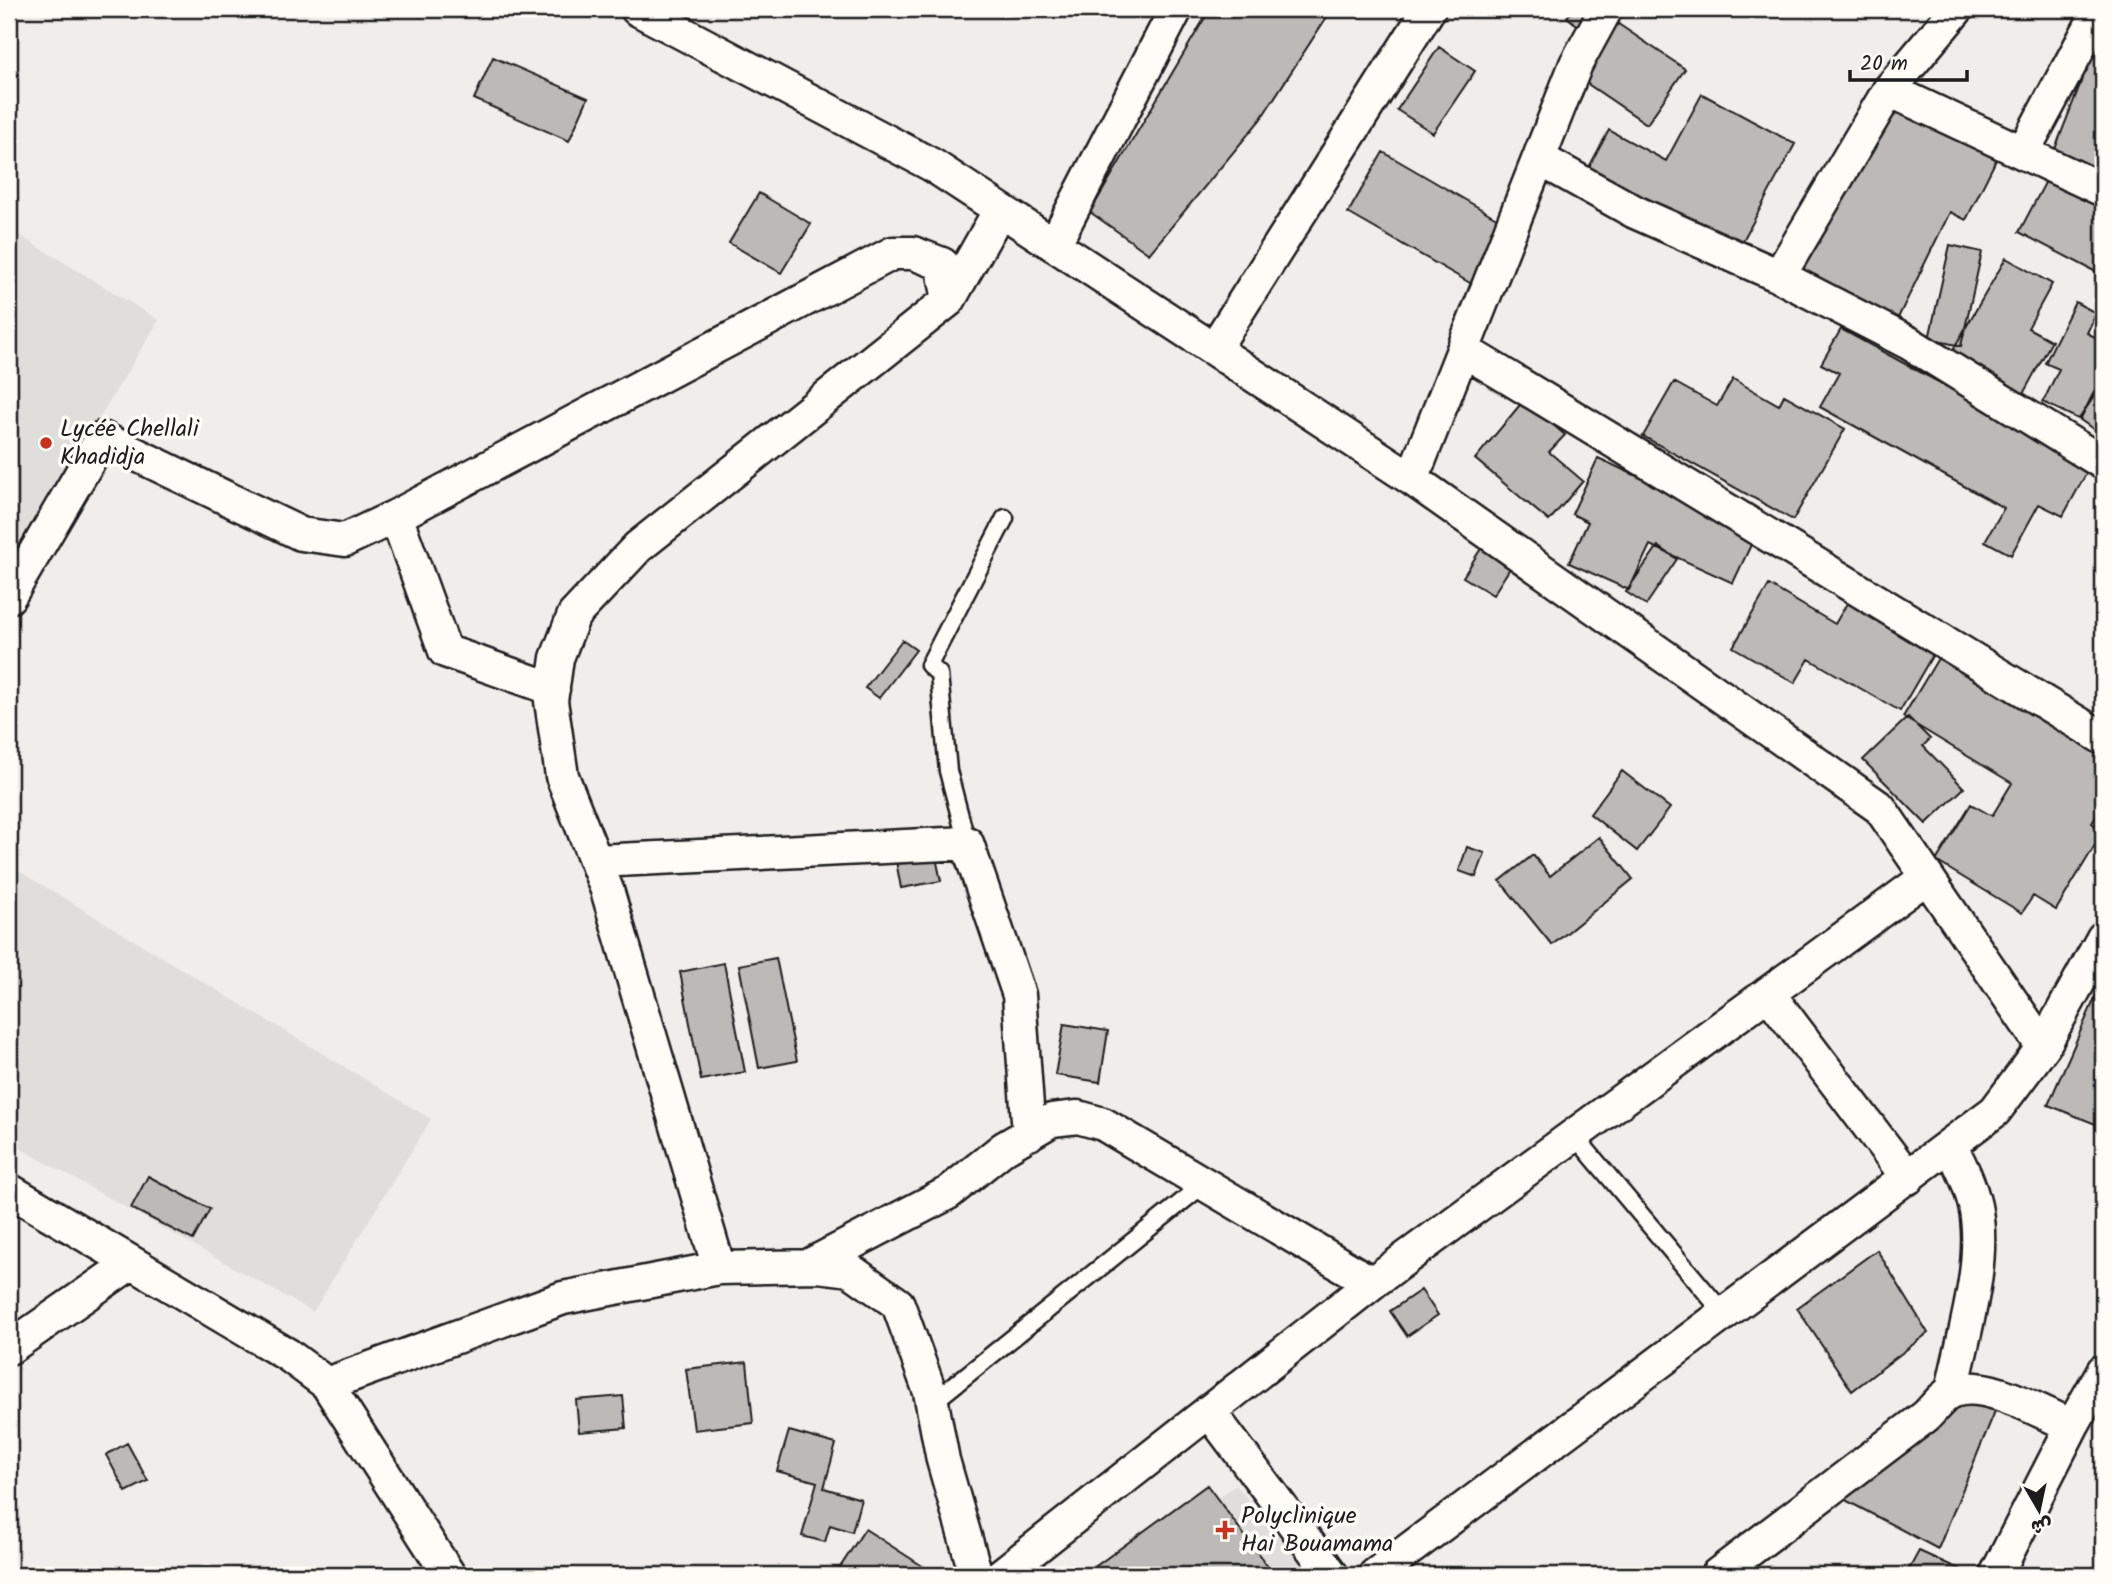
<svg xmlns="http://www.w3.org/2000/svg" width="2112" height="1584" font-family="Kalam,'Playpen Sans Arabic',sans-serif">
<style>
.built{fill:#e0deda}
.building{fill:#bbbab6;stroke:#1c1c1c;stroke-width:2}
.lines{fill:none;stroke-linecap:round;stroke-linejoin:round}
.service-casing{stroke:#1c1c1c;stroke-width:21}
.minor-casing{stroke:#1c1c1c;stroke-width:37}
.service{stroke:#fdfcf7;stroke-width:16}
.minor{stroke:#fdfcf7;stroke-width:32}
.poi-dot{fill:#c8321e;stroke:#fdfcf7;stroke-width:2.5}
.labels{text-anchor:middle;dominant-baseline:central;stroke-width:7;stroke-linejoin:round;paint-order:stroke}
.poi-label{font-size:24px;fill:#1c1c1c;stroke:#fdfcf7;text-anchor:start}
</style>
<rect width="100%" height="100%" fill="#f0eeea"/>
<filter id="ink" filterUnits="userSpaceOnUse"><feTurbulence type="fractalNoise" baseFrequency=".0143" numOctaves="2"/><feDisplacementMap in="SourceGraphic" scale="14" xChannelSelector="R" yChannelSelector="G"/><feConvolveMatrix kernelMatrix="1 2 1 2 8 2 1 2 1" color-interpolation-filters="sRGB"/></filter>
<g filter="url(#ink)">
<path class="built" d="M9,229L159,320L9,566Z
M9,865L431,1119L313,1312L9,1142Z
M1236,1485L1313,1575H1115Z"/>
<path class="building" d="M1210,9H1332L1260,120L1149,254L1090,212Z
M1574,9H1592L1584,31L1567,17Z
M1599,11L1685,69L1647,124L1561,66Z
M2095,46L2103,49V182L2050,162Z
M1439,47L1475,71L1433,133L1397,110Z
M493,57L588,98L569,141L474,99Z
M1702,94L1795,144L1739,248L1588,169L1609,130L1666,161Z
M1892,103L1997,158L1966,220L1950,212L1897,320L1799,276Z
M1383,152L1512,227L1477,287L1348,213Z
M2047,179L2103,208V288L2094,284L2100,274L2019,232Z
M759,193L811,224L781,273L729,243Z
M1950,245L1982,252L1961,346L1929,339Z
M2006,258L2052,284L2028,328L2052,341L2023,394L1951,353Z
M2075,302L2096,313L2087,333L2103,341V374L2080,420L2043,402L2059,369L2045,363Z
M1841,329L2091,465L2063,516L2039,504L2011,555L1985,541L2004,508L1820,407L1839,373L1821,364Z
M1733,379L1779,405L1784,395L1845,429L1793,520L1643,436L1674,382L1717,406Z
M2103,383V436L2079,419Z
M1524,400L1565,435L1549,452L1583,481L1549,521L1475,459Z
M1598,458L1757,532L1733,583L1650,545L1629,590L1569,563L1588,522L1572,514Z
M1487,539L1517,557L1493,595L1463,577Z
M1658,546L1677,559L1646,605L1626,592Z
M1769,585L1835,624L1849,600L1936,649L1900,711L1809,659L1795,683L1733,647Z
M902,640L916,650L879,698L865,688Z
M1940,655L2103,752V805L2092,823L2103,832L2056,910L2033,896L2022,913L1936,861L1971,804L1992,816L2012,783L1903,717Z
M1908,717L1930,739L1923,746L1964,788L1926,824L1863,760Z
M1622,771L1670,808L1637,851L1590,814Z
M1599,837L1633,879L1552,945L1500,881L1533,855L1550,876Z
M1467,847L1485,853L1476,877L1459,871Z
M935,853L941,881L901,888L896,861Z
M776,958L797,1061L759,1068L739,965Z
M724,963L745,1072L701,1080L680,972Z
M2102,982H2103V1127L2048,1105Z
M1064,1024L1108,1031L1100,1082L1055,1075Z
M148,1176L210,1209L193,1240L131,1208Z
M1877,1250L1928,1333L1852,1391L1797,1308Z
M1421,1290L1438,1315L1407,1336L1390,1311Z
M747,1362L753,1423L694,1430L686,1369Z
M623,1396L626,1428L579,1432L576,1400Z
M1966,1398L1998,1404L1938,1549L1834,1494Z
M789,1431L836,1444L824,1488L861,1499L852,1532L830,1525L825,1542L802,1536L817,1482L777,1471Z
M127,1443L148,1481L126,1492L106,1455Z
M1207,1485L1274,1575H1102L1096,1566Z
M865,1529L927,1569L923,1575H835Z
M1919,1551L1972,1575H1906Z"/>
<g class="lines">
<defs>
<path id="service" d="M967,843L948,771L939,674L929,665L1005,518
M1574,1135L1725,1315
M932,1403L1204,1184"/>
<path id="minor" d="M637,9L932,165L1412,479L1880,808L2043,1047
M1889,90L2103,190
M2023,152L2100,9
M1540,159L1635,212L1779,276L1909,343L2103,463
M1054,245L1176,9
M1779,276L1889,90L1957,9
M1214,349L1429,9
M1463,350L2103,738
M1412,479L1576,64L1606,9
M9,597L102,438L301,534L345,540L396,516
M553,689L445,651L396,516L893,253H913L942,264L949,300
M596,861L967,843L1019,995L1029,1134
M1768,993L1908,1178
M1951,1146C1961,1166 1970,1184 1975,1206C1987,1262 1963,1335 1952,1391
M9,1190L288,1355L327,1384L449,1575
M808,1266L948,1193L1004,1148L1052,1120L1078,1117L1103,1124L1372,1283
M719,1268L607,890L562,776L551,701L557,658L574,615L638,547L949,300L1000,210
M9,1348L131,1263
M327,1384L563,1298L719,1268L818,1266L850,1270L898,1304L930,1392L943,1460L976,1575
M1209,1411L1332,1575
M1001,1575L1376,1280L1927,877
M1375,1575L1995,1111L2043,1047L2103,938
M1717,1575L1926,1416C1934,1408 1944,1394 1954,1391C1986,1379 2042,1413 2072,1426
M1996,1575L2072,1426L2103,1371"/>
</defs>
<use href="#service" class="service-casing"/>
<use href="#minor" class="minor-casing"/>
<use href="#service" class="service"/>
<use href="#minor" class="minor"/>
</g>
</g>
<g class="poi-dot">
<circle cx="46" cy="443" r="7"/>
<path d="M1221.5 1519.5h7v7h7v7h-7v7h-7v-7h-7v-7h7z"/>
</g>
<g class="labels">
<g class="poi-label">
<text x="60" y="429">Lycée Chellali<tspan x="60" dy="28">Khadidja</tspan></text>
<text x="1241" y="1516">Polyclinique<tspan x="1241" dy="28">Hai Bouamama</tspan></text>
</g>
</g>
<rect width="2112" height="1584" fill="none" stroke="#fdfcf7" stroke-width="35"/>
<rect x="18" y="18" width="2077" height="1549" fill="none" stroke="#1c1c1c" stroke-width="2.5" filter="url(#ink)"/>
<g transform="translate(2039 1510) rotate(171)" stroke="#fdfcf7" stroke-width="5" paint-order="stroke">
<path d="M0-5L12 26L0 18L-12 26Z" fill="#1c1c1c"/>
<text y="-10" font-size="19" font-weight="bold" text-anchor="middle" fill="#1c1c1c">ش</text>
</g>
<path d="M1850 70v10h117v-10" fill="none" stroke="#1c1c1c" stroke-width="3.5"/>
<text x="1860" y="70" font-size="21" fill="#1c1c1c" stroke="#fdfcf7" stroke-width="5" paint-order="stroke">20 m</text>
</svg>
